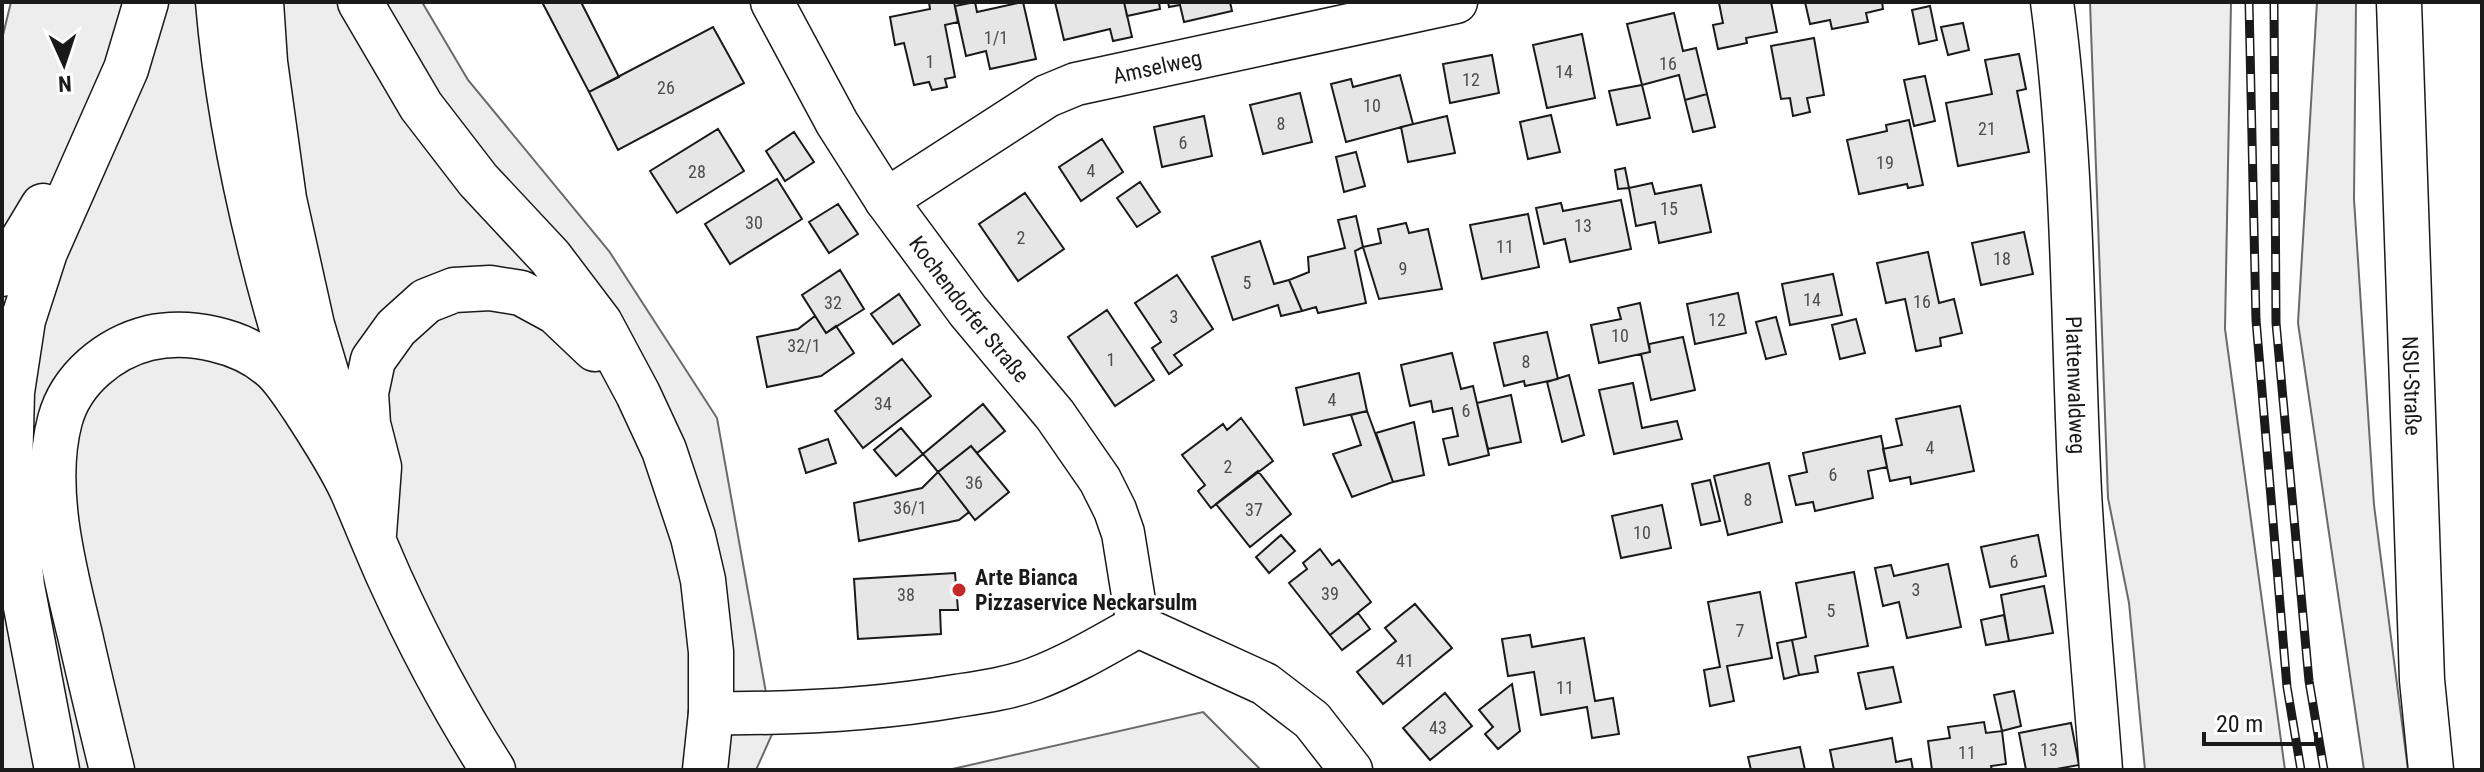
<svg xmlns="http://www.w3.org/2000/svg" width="2484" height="772" font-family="'Roboto Condensed',sans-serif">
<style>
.built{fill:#ededed;stroke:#6a6a6a;stroke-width:2}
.building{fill:#e6e6e6;stroke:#1a1a1a;stroke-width:2}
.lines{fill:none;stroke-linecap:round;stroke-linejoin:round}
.minor-casing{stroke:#1a1a1a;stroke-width:45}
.major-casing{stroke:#1a1a1a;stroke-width:47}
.highway-casing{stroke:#1a1a1a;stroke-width:47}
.minor{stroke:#fff;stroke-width:42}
.major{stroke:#fff;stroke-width:44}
.highway{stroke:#fff;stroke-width:44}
.rail-casing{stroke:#1a1a1a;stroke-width:9}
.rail{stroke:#fff;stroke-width:6;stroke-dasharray:18;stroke-linecap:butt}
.poi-dot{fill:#c62828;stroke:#fff;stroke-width:3}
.labels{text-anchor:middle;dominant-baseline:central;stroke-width:6;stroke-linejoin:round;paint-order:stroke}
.number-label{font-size:18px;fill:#4d4d4d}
.street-label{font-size:22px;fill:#1a1a1a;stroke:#fff}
.poi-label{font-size:22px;font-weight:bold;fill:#1a1a1a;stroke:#fff;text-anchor:start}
</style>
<rect width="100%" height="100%" fill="#fff"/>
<path class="built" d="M11,2H422L468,80L609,251L717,418L773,732L756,770H2V39Z
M2090,2H2231L2225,329L2285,770H2145L2129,603L2108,498Z
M2317,2H2356L2354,199L2374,505L2408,770H2364L2298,323Z
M1203,712L1261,770H948Z"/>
<path class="building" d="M542,2H581L619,77L589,92Z
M929,2H954L958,22L945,25L955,77L945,79L947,87L932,90L929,82L914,85L904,43L895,45L890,17L930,9Z
M975,2L977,12L1023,2L1036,59L990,69L986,51L966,56L955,6Z
M1055,2H1124L1132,37L1113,41L1110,29L1064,40Z
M1124,2H1159L1160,9L1127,16Z
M1168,2H1230L1232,11L1184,22L1180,5L1169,7Z
M1771,2L1777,32L1746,38L1747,43L1718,49L1713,25L1723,23L1719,3Z
M1805,2H1882L1883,9L1866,13L1868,22L1832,29L1830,20L1810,24Z
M1930,6L1937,40L1919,44L1912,10Z
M1674,13L1683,51L1696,48L1707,94L1685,100L1679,75L1642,85L1627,24Z
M1963,23L1969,50L1948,55L1941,27Z
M713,27L744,83L618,150L589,92Z
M1582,34L1595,98L1547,108L1533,45Z
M1814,38L1824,95L1807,98L1810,112L1793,116L1790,98L1781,99L1771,46Z
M2019,54L2026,89L2017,91L2029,152L1958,166L1946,103L1992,94L1985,60Z
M1492,55L1499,93L1450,103L1443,64Z
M1400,75L1413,124L1346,142L1331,84L1351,79L1353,87Z
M1925,76L1935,121L1914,126L1904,80Z
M1642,85L1650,118L1617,125L1609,91Z
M1300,93L1312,142L1263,154L1250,105Z
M1707,94L1715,127L1693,132L1685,100Z
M1551,115L1560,152L1528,159L1520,122Z
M1204,116L1212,156L1162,167L1154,127Z
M1447,116L1455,153L1408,162L1401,127Z
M1909,120L1923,185L1908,188L1907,184L1859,194L1847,140L1887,131L1886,125Z
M718,129L744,171L677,213L650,171Z
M794,132L814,162L785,181L766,151Z
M1102,139L1123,172L1081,201L1059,167Z
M1356,152L1365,186L1344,192L1336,157Z
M1625,168L1629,188L1618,189L1615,170Z
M777,179L802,219L730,264L705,224Z
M1140,182L1160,212L1137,227L1117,198Z
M1652,183L1655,194L1701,185L1711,232L1659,243L1655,222L1636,226L1629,188Z
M1025,193L1064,249L1018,281L979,224Z
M1621,200L1631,249L1570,262L1565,239L1544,244L1536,208L1561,203L1563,211Z
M838,204L858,234L829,253L809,222Z
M1528,214L1539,267L1482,279L1470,225Z
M1356,216L1363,247L1355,251L1366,303L1318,313L1316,307L1302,311L1289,280L1309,272L1308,257L1345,248L1338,220Z
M1406,223L1409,233L1428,229L1442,289L1379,299L1363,247L1381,243L1378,229Z
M2024,232L2033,274L1981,285L1972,243Z
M1260,241L1274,284L1289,280L1302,311L1281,316L1278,305L1233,320L1212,257Z
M1928,252L1939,303L1954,299L1962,333L1940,338L1941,346L1916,351L1905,299L1886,303L1877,263Z
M840,270L864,309L826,333L802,295Z
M1833,274L1842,315L1790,325L1782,284Z
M1177,275L1213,329L1174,355L1182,365L1169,374L1152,348L1161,342L1135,303Z
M1738,293L1746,333L1695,344L1687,304Z
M899,294L920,325L893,344L871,314Z
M1640,303L1650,352L1599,363L1591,325L1621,319L1618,308Z
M1107,310L1154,380L1115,406L1068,337Z
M815,316L826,333L836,326L854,353L821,376L767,387L757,337L798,329Z
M1776,317L1786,354L1766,359L1756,322Z
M1856,319L1865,353L1840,359L1832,325Z
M1547,332L1558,379L1525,386L1524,381L1504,386L1494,343Z
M1683,337L1695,390L1651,400L1641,354L1650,352L1649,344Z
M1452,353L1461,389L1473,386L1489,455L1449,465L1443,439L1458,436L1452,408L1433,412L1431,401L1410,406L1401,365Z
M902,359L931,396L863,448L835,411Z
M1359,373L1367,411L1304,425L1296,388Z
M1569,375L1584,435L1562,442L1547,382Z
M1633,383L1642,428L1677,421L1682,439L1614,454L1599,390Z
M1511,395L1521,442L1488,449L1477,403Z
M983,404L1005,431L977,453L971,446L938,472L923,454Z
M1960,406L1974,471L1911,484L1910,477L1890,481L1883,449L1902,445L1896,419Z
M1367,411L1393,482L1352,497L1333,454L1361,445L1351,415Z
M1241,418L1273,461L1211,508L1198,491L1205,485L1182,455L1223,424L1227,430Z
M1414,422L1424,475L1393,482L1376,433Z
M901,428L923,454L896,476L874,450Z
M1881,436L1887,467L1868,471L1873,498L1815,511L1813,502L1796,505L1789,476L1807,472L1803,453Z
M828,439L836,463L806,473L799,449Z
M971,446L1009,492L975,520L938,472Z
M1769,463L1782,522L1728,535L1714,476Z
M1258,471L1291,514L1250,547L1216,504Z
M938,472L969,512L959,520L859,541L854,503L922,488Z
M1710,480L1720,521L1701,525L1692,484Z
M1662,505L1671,548L1621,558L1612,516Z
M1281,535L1295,551L1269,573L1256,557Z
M2038,535L2046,576L1990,587L1981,547Z
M1320,549L1332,565L1339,560L1371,602L1330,635L1289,583L1307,569L1303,563Z
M1948,564L1961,627L1907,638L1899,602L1883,606L1875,568L1891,565L1894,576Z
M1854,572L1868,646L1815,656L1818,672L1799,675L1792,640L1806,637L1796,583Z
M955,573L958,610H940L941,634L858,639L854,579Z
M2044,586L2053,633L2009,641L2001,595Z
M1760,592L1772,658L1727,666L1734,701L1710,706L1704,670L1720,667L1708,602Z
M1415,604L1452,648L1383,704L1357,672L1396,641L1385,628Z
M1358,613L1370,629L1342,650L1330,635Z
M2004,615L2009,641L1986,645L1981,620Z
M1530,635L1532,647L1584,638L1595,701L1613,698L1619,734L1592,738L1587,707L1541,715L1534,672L1508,676L1502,639Z
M1792,640L1799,675L1784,679L1777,643Z
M1893,667L1901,702L1866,709L1858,673Z
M1512,684L1520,731L1498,749L1485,734L1493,727L1479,710Z
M2014,691L2021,726L2002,731L1994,695Z
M1445,693L1472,726L1430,760L1403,728Z
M1984,722L1986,733L2002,731L2006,764L1991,766L1992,770H1932L1928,741L1950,738L1948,727Z
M2071,723L2079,765L2051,770H2026L2019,733Z
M1892,738L1896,762L1911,759L1913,770H1834L1830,750Z
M1800,747L1805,770H1751L1748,757Z"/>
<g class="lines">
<defs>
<g id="minor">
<path id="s1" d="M772,2L837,123L886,200L968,311L1055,415L1100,480L1115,510L1123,533L1138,626"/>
<path id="s2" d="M2052,2C2074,164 2072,329 2080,492C2085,585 2094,677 2101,770"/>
<path id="s3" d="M886,200L1047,96L1076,84L1456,2"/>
<path d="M1138,626L1265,684L1312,720L1351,770"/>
<path d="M711,713C794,714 874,710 956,696C982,692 1010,688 1034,679C1071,665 1104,645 1138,626"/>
</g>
<g id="major">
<path id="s4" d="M2399,2L2422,680L2431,770"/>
<path d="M10,471L22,586L57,770"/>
<path d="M705,770L711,713"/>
</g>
<path id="highway" d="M218,2C229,132 259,258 298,382
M261,2L265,62L284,199L312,325L337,409L345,458
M360,2L421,106L478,180L550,257L600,323L638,394L664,450L693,537L703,580L711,652V713
M2,274L43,206
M10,471L12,392L23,320L45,252L126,69L146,2
M374,534L379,467L368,424L366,393L373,360L396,328L426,301L454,290L490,288L521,293L556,312L595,349
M112,770C101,725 90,680 80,635C64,570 42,487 60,420C71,379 109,348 149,338C189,329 243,340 274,369C285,379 294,394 303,407C320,433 339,462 352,490C365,520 377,550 390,579C420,645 454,709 493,770"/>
</defs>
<use href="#minor" class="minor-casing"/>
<use href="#major" class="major-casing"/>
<use href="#highway" class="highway-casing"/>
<use href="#minor" class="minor"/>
<use href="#major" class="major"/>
<use href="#highway" class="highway"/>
<defs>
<path id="rail" d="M2249,2L2256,320L2287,687L2301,770
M2274,2L2276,323L2309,681L2324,770"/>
</defs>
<use href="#rail" class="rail-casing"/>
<use href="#rail" class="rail"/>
</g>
<circle class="poi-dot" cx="959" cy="590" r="8"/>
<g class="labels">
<g class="number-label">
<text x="996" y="37">1/1</text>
<text x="930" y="61">1</text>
<text x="1668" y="63">16</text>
<text x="1564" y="71">14</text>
<text x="1471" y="79">12</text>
<text x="666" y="87">26</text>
<text x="1372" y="105">10</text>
<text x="1281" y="123">8</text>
<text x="1987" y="128">21</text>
<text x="1183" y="142">6</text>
<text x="1885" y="162">19</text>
<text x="1091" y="170">4</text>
<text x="697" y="171">28</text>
<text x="1669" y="208">15</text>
<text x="754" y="222">30</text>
<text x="1583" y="225">13</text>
<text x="1021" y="237">2</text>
<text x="1505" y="246">11</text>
<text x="2002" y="258">18</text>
<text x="1403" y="268">9</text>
<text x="1247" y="282">5</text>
<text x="1812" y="299">14</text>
<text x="1922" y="301">16</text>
<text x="833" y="302">32</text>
<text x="1174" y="316">3</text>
<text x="1717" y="319">12</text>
<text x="1620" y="335">10</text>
<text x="804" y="345">32/1</text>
<text x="1111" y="359">1</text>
<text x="1526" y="361">8</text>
<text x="1332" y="399">4</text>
<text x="883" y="403">34</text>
<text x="1466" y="410">6</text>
<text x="1930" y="447">4</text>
<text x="1228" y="466">2</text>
<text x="1833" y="474">6</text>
<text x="974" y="482">36</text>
<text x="1748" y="499">8</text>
<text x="910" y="507">36/1</text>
<text x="1254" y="509">37</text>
<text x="1642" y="532">10</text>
<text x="2014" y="561">6</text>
<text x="1916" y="589">3</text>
<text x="1330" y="593">39</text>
<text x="906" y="594">38</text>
<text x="1831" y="610">5</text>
<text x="1740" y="630">7</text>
<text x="1405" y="660">41</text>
<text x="1565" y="687">11</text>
<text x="1438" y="727">43</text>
<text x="2049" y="749">13</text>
<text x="1967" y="752">11</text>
</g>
<g class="street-label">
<text stroke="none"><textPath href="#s3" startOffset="306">Amselweg</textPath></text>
<text stroke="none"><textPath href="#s1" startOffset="366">Kochendorfer Straße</textPath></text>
<text stroke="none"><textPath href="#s2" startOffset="384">Plattenwaldweg</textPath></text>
<text stroke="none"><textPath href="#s4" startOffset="384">NSU-Straße</textPath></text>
</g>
<g class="poi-label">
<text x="975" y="577">Arte Bianca<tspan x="975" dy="25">Pizzaservice Neckarsulm</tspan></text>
</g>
</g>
<rect width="2484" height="772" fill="none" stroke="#1a1a1a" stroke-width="8"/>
<g transform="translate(64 64) rotate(177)" stroke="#ffffff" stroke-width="6" paint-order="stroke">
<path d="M0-6L14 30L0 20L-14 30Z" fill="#1a1a1a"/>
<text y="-12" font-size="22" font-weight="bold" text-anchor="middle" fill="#1a1a1a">N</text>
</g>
<path d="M2204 732v12h112v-12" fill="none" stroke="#1a1a1a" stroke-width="4"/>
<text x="2216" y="732" font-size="24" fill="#1a1a1a" stroke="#ffffff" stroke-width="6" paint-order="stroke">20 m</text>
</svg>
